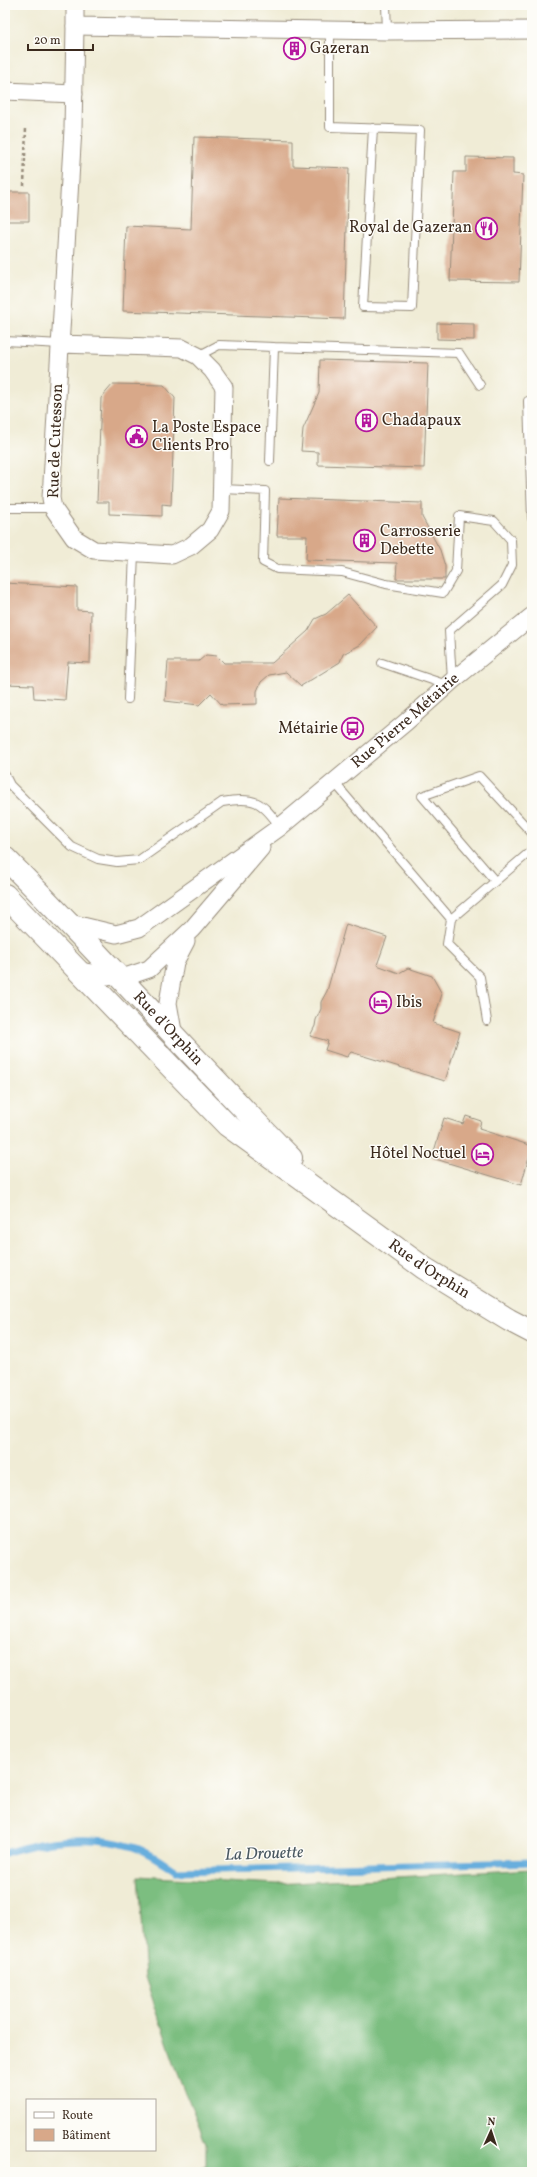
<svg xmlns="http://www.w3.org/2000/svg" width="537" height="2177" font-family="Vollkorn,serif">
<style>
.forest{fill:#7bbe80;stroke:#5b744f}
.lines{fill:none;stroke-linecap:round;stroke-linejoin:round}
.stream{stroke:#67aedd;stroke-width:7}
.building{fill:#d8a889}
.lane-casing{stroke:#968b7a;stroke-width:10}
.street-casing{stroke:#968b7a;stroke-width:19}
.primary-casing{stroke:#968b7a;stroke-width:24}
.path{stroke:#968b7a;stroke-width:2.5;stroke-dasharray:3 3;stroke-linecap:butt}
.lane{stroke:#fff;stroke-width:8}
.street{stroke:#fff;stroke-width:17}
.primary{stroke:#fff;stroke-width:22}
.labels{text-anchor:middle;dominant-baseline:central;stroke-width:3;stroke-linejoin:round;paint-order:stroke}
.poi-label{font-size:16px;fill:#3b2a1e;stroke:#fdfcf7;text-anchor:start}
.street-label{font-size:16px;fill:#3b2a1e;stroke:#fdfcf7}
.water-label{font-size:17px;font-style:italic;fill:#4a5861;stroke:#fdfcf7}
</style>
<rect width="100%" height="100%" fill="#fdfcf7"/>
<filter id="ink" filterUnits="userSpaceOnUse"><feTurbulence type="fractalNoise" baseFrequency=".025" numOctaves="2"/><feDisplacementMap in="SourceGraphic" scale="8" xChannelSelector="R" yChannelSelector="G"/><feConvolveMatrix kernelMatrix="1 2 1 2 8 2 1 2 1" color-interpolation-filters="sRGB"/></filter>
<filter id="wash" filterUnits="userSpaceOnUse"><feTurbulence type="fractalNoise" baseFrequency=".012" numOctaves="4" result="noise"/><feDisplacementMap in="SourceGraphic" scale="16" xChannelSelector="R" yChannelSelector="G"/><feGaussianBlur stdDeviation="0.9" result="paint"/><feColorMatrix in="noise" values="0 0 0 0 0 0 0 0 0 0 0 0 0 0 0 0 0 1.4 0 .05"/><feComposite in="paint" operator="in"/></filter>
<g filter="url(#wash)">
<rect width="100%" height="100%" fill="#f0ecd6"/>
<path class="forest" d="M532,1869V2172H192L206,2165V2143L177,2071L145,1977L138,1876L277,1884Z"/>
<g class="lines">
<path class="stream" d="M5,1853C45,1840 92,1834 133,1847C148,1851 163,1863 176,1871L532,1862"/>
</g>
<g id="blocks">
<path class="building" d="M194,137L293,140V166L349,168L344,319L123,311L126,226L191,229Z
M466,157L513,158V174L523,175L519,282L450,281L454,172H466Z
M5,192H29V221H5Z
M437,323L474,324V340L437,339Z
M320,360L428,363L424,468L318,465V452L301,451L303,429L319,393Z
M113,384L164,385L175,398L171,505L162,504V516L109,514V502H97L101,398Z
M279,498L422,503V517L440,550L445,566V579H396L397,563L306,560L307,536H277Z
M5,583L77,587V610L91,611L90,663L68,662L65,700L34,698L33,685L5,684Z
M348,595L377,627L360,645L343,654L340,662L301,686L286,672L269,675L261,682L257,691V704L222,705L211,693L199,705L165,701L168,661H199L206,655L217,656L224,663H272L308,631L315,619L326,614Z
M346,924L387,937L377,965L399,973L408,968L432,976L442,994L433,1023L460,1032L445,1081L351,1052L347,1057L325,1050L328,1041L310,1036L315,1026L316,1020L321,1009V1002L327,991Z
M466,1116L481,1121L479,1129L532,1146L521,1185L432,1158L444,1118L463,1124Z"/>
</g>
</g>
<g filter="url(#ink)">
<use href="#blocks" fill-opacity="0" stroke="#968b7a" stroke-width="1"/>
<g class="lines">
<defs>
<path id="lane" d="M386,5L387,31
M330,30V127L420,130L412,308L363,307L373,128
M5,341L61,344
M274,347L459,353L480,385
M198,356L219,345L274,347L270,461
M528,401L532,518
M222,489L265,491L263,562L277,569L342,572L386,584L443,593L456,571L459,516L494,521L511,540L512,565L502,585L449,631L452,680
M5,508H53
M382,663L447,685
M128,699L134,553
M5,775L10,785L72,847L98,859L117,862L139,860L222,802C254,796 262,801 280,827
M334,782L451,919L447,944L480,977L487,1021
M495,881L422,796L479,776L532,833
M451,919L532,850"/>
<g id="street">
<path d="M75,5V26L387,31L532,30"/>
<path d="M5,91L74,94"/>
<path d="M61,344L182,348L198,356L212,370L224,387L221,511L210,530L191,546L172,555L94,550L74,538L53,508L51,498L73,129L75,26"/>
<path id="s1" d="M70,923L116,934L139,928L280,827L406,722L452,681L532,616"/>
<path d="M78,971L122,978L149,969L192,929L261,848"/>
<path d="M174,1037L168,1003L175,962L186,941"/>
</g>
<g id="primary">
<path id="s2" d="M5,858C103,956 194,1060 291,1158"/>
<path id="s3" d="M5,895L227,1125L424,1268L509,1320L532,1332"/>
</g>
</defs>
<use href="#lane" class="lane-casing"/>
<use href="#street" class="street-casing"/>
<use href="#primary" class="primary-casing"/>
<path class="path" d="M24,186L26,127"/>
<use href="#lane" class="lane"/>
<use href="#street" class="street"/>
<use href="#primary" class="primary"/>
</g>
</g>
<defs>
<symbol id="building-ring" viewBox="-11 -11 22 22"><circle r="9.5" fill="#fdfcf7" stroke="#b5179e" stroke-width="1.5"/><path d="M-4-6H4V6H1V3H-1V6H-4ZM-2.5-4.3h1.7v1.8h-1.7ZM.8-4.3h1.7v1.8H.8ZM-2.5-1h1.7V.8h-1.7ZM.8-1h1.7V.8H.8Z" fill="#b5179e"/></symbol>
<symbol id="restaurant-ring" viewBox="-11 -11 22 22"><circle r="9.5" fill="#fdfcf7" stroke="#b5179e" stroke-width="1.5"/><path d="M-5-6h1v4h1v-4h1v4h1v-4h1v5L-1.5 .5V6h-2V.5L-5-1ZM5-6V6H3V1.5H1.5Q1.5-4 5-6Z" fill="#b5179e"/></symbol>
<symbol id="civic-ring" viewBox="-11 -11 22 22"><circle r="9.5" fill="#fdfcf7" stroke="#b5179e" stroke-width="1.5"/><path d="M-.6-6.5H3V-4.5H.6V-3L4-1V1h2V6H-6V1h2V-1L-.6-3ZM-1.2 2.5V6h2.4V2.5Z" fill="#b5179e"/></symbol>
<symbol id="bus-ring" viewBox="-11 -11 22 22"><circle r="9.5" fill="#fdfcf7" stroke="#b5179e" stroke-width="1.5"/><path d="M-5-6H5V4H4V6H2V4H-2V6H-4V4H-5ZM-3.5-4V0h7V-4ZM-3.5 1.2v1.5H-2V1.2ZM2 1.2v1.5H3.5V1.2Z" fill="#b5179e"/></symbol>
<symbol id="hotel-ring" viewBox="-11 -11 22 22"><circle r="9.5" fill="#fdfcf7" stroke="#b5179e" stroke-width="1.5"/><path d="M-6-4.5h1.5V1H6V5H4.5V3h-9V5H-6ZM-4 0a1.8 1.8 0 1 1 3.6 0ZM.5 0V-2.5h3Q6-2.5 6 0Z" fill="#b5179e"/></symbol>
</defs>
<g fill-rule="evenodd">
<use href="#building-ring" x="282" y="36" width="25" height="25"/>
<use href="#restaurant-ring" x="474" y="216" width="25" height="25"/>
<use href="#building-ring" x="354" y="408" width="25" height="25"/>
<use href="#civic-ring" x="124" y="424" width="25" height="25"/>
<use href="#building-ring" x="352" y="528" width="25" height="25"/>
<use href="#bus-ring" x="340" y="716" width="25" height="25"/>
<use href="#hotel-ring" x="368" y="990" width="25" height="25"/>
<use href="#hotel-ring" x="470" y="1142" width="25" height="25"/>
</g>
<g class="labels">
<g class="poi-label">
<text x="310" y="49">Gazeran</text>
<text x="472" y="228" text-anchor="end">Royal de Gazeran</text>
<text x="382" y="421">Chadapaux</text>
<text x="152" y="428">La Poste Espace<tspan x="152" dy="18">Clients Pro</tspan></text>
<text x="380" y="532">Carrosserie<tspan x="380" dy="18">Debette</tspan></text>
<text x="338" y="729" text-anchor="end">Métairie</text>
<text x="396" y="1003">Ibis</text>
<text x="466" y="1154" text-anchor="end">Hôtel Noctuel</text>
</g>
<g class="street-label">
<text transform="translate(56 441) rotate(-88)">Rue de Cutesson</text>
<text stroke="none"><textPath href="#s1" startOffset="409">Rue Pierre Métairie</textPath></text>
<text stroke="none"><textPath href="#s2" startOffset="236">Rue d'Orphin</textPath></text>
<text stroke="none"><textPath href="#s3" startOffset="568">Rue d'Orphin</textPath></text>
</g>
<g class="water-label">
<text transform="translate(264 1854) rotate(-2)">La Drouette</text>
</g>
</g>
<rect width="537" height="2177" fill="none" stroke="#fdfcf7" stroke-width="20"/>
<rect x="26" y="2099" width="130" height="52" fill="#fdfcf7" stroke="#afa8a0"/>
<rect x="34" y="2112" width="20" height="6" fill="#ffffff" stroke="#afa8a0"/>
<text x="62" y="2119" font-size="12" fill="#3b2a1e">Route</text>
<rect x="34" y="2129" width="20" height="12" fill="#d8a889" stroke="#afa8a0"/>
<text x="62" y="2139" font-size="12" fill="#3b2a1e">Bâtiment</text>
<g transform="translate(491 2131) rotate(3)" stroke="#fdfcf7" stroke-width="3" paint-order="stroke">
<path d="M0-3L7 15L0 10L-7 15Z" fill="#3b2a1e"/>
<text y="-6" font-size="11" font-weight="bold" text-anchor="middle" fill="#3b2a1e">N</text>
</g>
<path d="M28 44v6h65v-6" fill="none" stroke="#3b2a1e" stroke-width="2"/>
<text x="34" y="44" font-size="12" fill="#3b2a1e" stroke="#fdfcf7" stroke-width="3" paint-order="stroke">20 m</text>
</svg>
